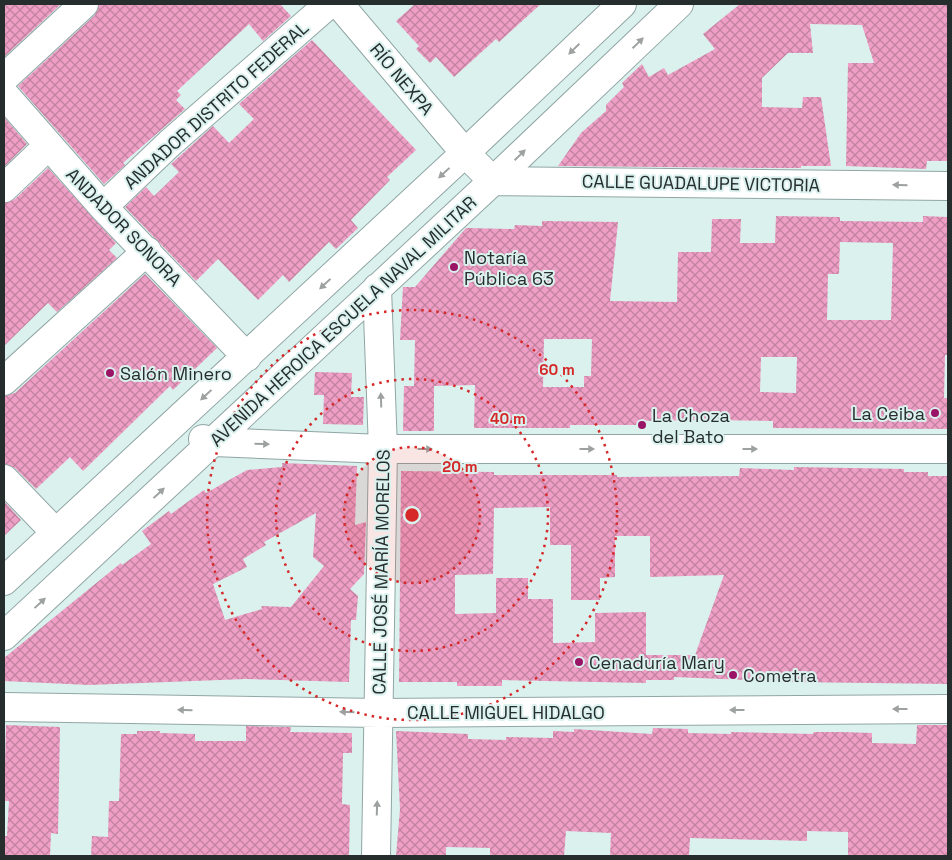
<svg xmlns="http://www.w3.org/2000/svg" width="952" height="860" font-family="'Space Grotesk',sans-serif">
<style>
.building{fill:url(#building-cross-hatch);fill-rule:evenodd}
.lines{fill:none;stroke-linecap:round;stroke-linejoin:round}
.minor-casing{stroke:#91a6a4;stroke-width:30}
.minor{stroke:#fff;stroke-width:28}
.oneway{fill:#9da1a0}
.ring{fill:none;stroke:#d62828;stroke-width:2.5;stroke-dasharray:2.5 5}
.poi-dot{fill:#991366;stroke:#daf1ee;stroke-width:2}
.labels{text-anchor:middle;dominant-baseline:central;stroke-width:4;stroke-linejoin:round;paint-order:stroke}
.street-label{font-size:18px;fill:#262e2d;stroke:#daf1ee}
.poi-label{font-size:18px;fill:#262e2d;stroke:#daf1ee;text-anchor:start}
.centre{fill:#d62828;stroke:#daf1ee;stroke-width:2.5}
.ring-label{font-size:15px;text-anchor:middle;font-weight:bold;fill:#d62828;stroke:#daf1ee;stroke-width:4;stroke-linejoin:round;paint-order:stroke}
</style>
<defs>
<pattern id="building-cross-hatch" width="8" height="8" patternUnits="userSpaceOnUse" patternTransform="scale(1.25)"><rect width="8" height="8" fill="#ef9fc5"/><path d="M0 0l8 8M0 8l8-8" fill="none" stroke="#c182a0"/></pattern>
</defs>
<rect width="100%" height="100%" fill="#daf1ee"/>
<path class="building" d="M4,4H61L4,57Z
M99,4H280L291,16L263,41L249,24L177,91L181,95L176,100L185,109L123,163L125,165L104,184L18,86L95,15Z
M415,4H541L499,42L496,39L454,77L436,57L430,63L416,49L419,46L396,21Z
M740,4H948V161H927L926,169L846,166L848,63H874L862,25L810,24L813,53H788L762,78V107L802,108L803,97H821L831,166H801V168H776L558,166L581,133L606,111V105L624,87L622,83L642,64L649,77L664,68L668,75L715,49L703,34Z
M312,40L416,150L387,177L390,180L351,220L358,228L336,249L329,242L289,282L283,275L258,300L218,259L196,281L125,207L146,187L154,196L179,172L171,164L213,126L229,143L254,119L239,104Z
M4,117L27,144L4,167Z
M48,168L116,243L109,250L117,258L57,312L48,303L4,346V203L15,199Z
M776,216L840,217V221L923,222V216L947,217L948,355H945L944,398H948V429L773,428V421L707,420L637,421V425H570V428H474L475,385L434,386V431H403L404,386H414L415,340H400L403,287H415L466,228L514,229L515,225L542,226V221L618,222L610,301L677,302L678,252H711L712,219H741L740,243H775ZM840,242L893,243L891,320H827L828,274H839ZM544,339H592L591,376H584V387H543ZM761,357H797L796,393L760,392Z
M145,274L217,348L173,390L170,386L83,471L70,457L36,489L15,468L4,464V396L15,393Z
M315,372L352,373L351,397H364L363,425L323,424L324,395H314Z
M282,463L357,466L355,525L366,522L364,574L350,589L358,596L356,620H351L349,682L246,679L89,685L4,681V658L121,563L122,565L151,544L142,531L169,511L171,514L204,490L206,493L247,470L282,467ZM316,513L313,557L324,566L291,607L261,606L262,609L225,620L213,584L247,567L243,559L266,545L264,542Z
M794,467L904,469V472H928V476H948V684L792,682L674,677V680H646V683L502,680V686H457V682H399L401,471L494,472V475H617V477L739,476L740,468L794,470ZM550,507V545H571V600H600V578L615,577V536H650V577L724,575L695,655H646V612L595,613V642L553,643V599H528V578H496V613L455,614V575L493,574L494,508Z
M4,501L21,520L4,536Z
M6,725L60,727L58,834L51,833L50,856H4V836H7L9,801H4Z
M917,725H948V856H848V832L807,831V841L690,838L689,856H610L611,833L566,831L564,856H490V848L446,847V856H396L400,809L396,731L468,734V739L506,740V737L553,738V731L574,732V729L652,734L653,728L688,729V733L731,734V732L813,734L814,732H841L872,733V743L916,744Z
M246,726L291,727L290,732L352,733V753H343L342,804L350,805L349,856H91L92,836L108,837L109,801H119L121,734H137V731H160V733L195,734V741H246Z"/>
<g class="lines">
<defs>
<path id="minor" d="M339,4L465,153L493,181L948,186
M4,78L84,4
M4,94L103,207L247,357
M4,188L48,146
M103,207L170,143L329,4
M4,381L147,251
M203,439L214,442L383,449H948
M4,479L55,532
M4,581L465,153L622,4
M4,636L493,181L679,4
M4,707L379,713L948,709
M376,856L383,449L377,288"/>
</defs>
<use href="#minor" class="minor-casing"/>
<use href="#minor" class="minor"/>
</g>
<defs><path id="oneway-solid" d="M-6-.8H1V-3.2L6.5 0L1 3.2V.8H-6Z" transform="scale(1.25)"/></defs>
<g class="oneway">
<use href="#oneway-solid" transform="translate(638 43) rotate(-44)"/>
<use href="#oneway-solid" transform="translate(574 49) rotate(136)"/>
<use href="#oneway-solid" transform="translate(520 155) rotate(-44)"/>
<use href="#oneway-solid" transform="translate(444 173) rotate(137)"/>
<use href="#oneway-solid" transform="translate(900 185) rotate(-179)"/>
<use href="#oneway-solid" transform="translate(325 284) rotate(137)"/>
<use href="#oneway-solid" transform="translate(206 395) rotate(137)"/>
<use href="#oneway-solid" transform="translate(381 400) rotate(-92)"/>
<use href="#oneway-solid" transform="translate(262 444) rotate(2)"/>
<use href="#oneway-solid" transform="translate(425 449)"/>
<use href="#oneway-solid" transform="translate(587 449)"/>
<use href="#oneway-solid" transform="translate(750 449)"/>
<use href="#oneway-solid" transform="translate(159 493) rotate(-43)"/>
<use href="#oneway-solid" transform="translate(40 603) rotate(-43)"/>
<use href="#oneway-solid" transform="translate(900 709) rotate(180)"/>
<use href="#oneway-solid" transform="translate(185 710) rotate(-179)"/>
<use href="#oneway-solid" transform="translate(737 710) rotate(180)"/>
<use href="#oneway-solid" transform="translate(347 712) rotate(-179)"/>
<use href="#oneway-solid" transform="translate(377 808) rotate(-88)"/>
</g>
<circle cx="412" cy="515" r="68" fill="#d62828" fill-opacity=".12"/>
<g class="ring">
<circle cx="412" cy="515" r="68"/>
<circle cx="412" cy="515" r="136"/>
<circle cx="412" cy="515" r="205"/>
</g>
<g class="poi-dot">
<circle cx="454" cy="267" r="5"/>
<circle cx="110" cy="373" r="5"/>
<circle cx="935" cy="413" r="5"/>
<circle cx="642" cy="425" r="5"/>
<circle cx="579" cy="662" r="5"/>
<circle cx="733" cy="675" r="5"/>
</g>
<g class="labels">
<g class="street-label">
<text transform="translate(402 79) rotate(50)">RÍO NEXPA</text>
<text transform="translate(216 105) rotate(-42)">ANDADOR DISTRITO FEDERAL</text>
<text transform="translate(701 183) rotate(1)">CALLE GUADALUPE VICTORIA</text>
<text transform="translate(124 227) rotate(46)">ANDADOR SONORA</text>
<text transform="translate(343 321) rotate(-43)">AVENIDA HEROICA ESCUELA NAVAL MILITAR</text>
<text transform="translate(381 572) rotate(-89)">CALLE JOSÉ MARÍA MORELOS</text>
<text x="506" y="712">CALLE MIGUEL HIDALGO</text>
</g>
<g class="poi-label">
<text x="464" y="257">Notaría<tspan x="464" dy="21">Pública 63</tspan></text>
<text x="120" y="373">Salón Minero</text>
<text x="925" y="413" text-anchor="end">La Ceiba</text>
<text x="652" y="415">La Choza<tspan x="652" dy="21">del Bato</tspan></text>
<text x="589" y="662">Cenaduría Mary</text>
<text x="743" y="675">Cometra</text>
</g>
</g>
<circle cx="412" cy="515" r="8" class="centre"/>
<g class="ring-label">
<text x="557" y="375">60 m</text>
<text x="508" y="424">40 m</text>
<text x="460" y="472">20 m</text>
</g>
<rect width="952" height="860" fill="none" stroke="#262e2d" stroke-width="10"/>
</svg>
